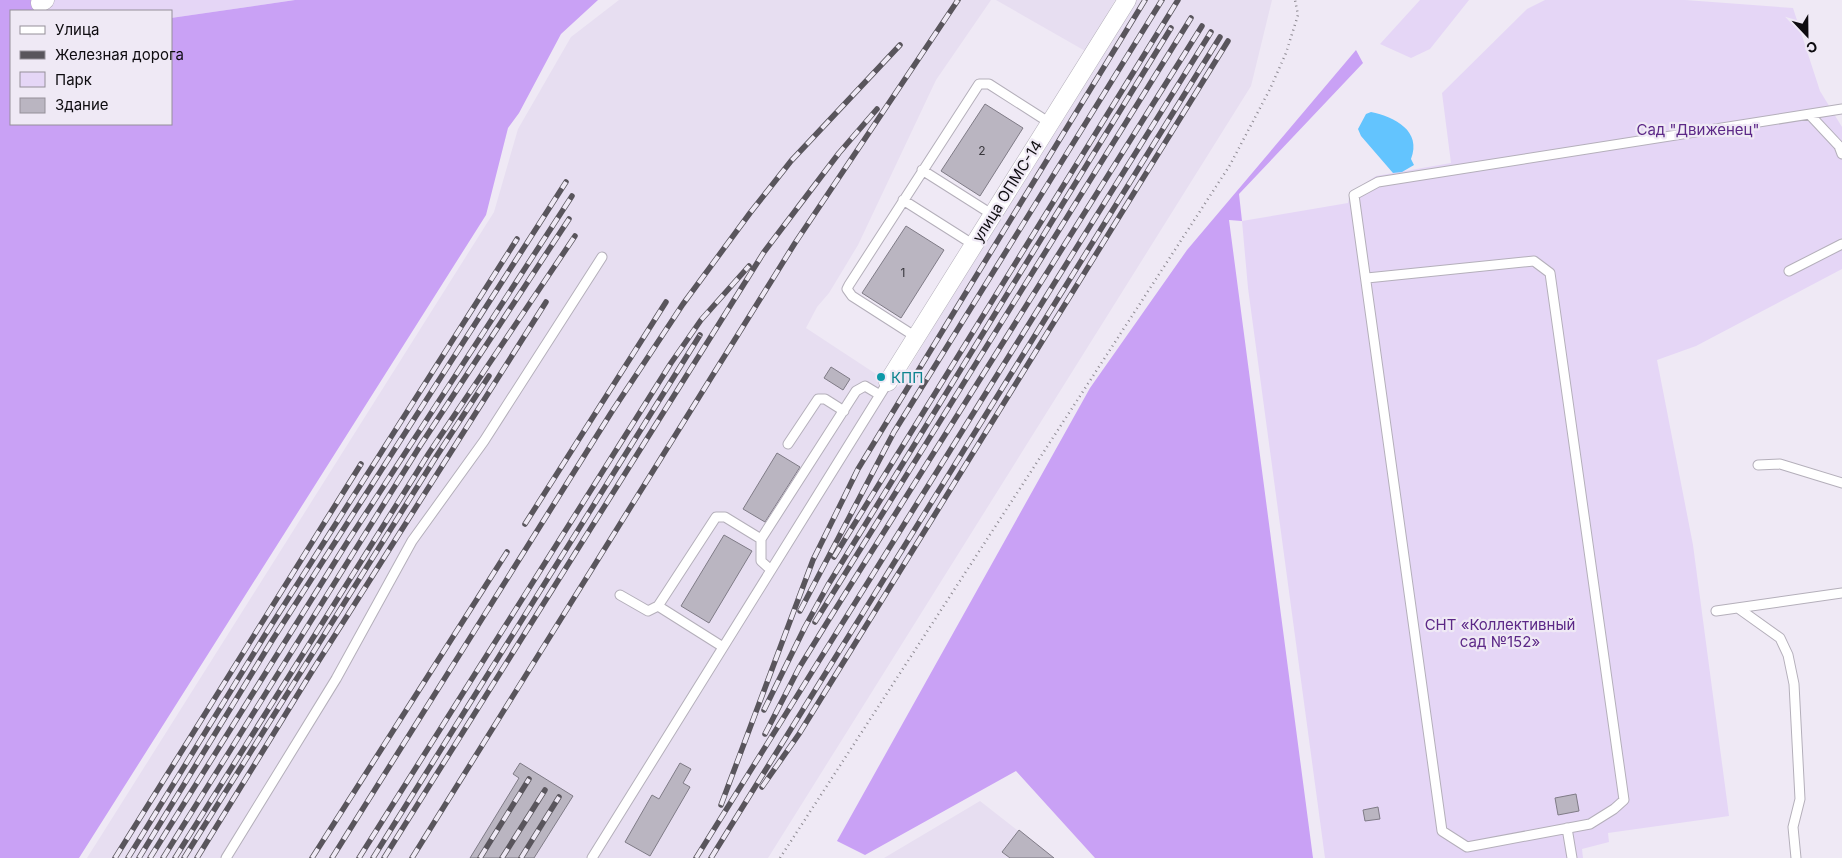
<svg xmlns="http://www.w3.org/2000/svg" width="1842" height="858" font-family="Inter,sans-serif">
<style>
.built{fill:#e7def1}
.green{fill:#e5d6f6}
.forest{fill:#c9a1f5}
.water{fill:#63c4fe}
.building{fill:#bab5c1;stroke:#7f7b86}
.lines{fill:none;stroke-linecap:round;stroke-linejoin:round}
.service-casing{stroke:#b4afba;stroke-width:11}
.minor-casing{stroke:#b4afba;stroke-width:19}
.path{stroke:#8e8a92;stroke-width:2.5;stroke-dasharray:1 4;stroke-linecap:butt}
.service{stroke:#fff;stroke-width:9}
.minor{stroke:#fff;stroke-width:18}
.rail-casing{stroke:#59555c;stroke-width:5.5}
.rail{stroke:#efe9f5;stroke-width:4;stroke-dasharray:11;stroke-linecap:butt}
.culture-dot{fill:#0f9aa8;stroke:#efe9f5;stroke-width:2}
.labels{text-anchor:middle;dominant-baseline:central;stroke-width:4.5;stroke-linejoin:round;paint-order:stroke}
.number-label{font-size:12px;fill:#38363c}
.park-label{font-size:15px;fill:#5c2887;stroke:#efe9f5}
.street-label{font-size:15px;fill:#0d0b0f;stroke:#efe9f5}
.culture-label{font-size:15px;fill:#0d838f;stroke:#efe9f5;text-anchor:start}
</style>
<rect width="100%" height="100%" fill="#efe9f5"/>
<path class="built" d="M619,0H991L936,80L858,245L829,293L817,307L806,328L876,374L879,371L887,376V382L898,387L1124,0H1272L1251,86L768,858H87L494,212L518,129L571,37Z
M996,0H1115L1087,52Z
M980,801L1053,858H884Z"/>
<path class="green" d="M38,0H295L171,18V11H47Z
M1420,0H1469L1430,49L1411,58L1380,44Z
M1545,0H1685L1793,8L1820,91L1842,127V269L1696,346L1657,360L1693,545L1729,816L1608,833L1609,842L1582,849L1583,858H1325L1248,288L1242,221L1348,203L1350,193L1376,176L1451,163L1442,93L1527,9Z"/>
<path class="forest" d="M0,0H38L47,11H11V124H171V18L295,0H598L561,34L519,113L508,128L486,215L79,858H0Z
M1356,50L1363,63L1239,194L1242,221L1229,220L1313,858H1095L1016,771L865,855L837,841L1090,388L1187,250Z"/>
<path class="water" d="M1371,112C1395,117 1422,131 1411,159L1414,165L1402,172L1393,173L1361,136L1358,129L1366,114Z"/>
<path class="building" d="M985,104L1023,128L980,196L941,171Z
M906,226L944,250L901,318L862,293Z
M831,367L850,379L843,390L824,378Z
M777,453L800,467L765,522L743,509Z
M724,535L752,551L709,623L681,606Z
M520,763L573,796L534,858H470L519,778L513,774Z
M680,763L691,769L683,783L690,787L650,856L625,842L652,795L659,799Z
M1576,794L1579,811L1558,815L1555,798Z
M1378,807L1380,819L1365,821L1363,810Z
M1019,830L1054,858H1010L1002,852Z"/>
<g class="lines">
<defs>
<path id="service" d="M1810,115L1839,146L1842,154
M922,170L993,215
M903,200L974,245
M1789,271L1842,244
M1367,278L1534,261L1550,273L1624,800L1614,809L1590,824L1467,847L1442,831L1354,195L1378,182L1842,109
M916,337L852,296L847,289L849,285L979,84H989L1050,123
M788,444L818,399H825L844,411
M1758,465L1780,464L1842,483
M771,570L761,561V539L856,391L865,386L880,395
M620,595L648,611L658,606L716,517H725L761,539
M658,606L723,647
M1738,608L1780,638L1788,655L1794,684L1800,799L1793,827L1796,858
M1716,611L1842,593
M1567,828L1572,858
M226,858L336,679L412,541L484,441L602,257
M592,858L888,382"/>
<path id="minor" d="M40,3L45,0
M888,382L1127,0"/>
</defs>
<use href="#service" class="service-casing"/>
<use href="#minor" class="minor-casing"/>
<path class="path" d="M780,858L1230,165L1270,89L1286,53L1298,15L1295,0"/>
<use href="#service" class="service"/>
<use href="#minor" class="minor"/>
<defs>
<path id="rail" d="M525,524L666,302
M834,557L1178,0
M800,611L894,432L1162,0
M815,622L1191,18
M764,710L805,627L828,585L1171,28
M765,734L799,668L828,621L1202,26
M762,787L799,734L1228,41
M721,805L813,560L858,469L1145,0
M115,858L361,464
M128,858L265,635L517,239
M139,858L273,639L566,182
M150,858L348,541L572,196
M163,858L420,446L569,219
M175,858L429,453L575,236
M184,858L436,457L489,376
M197,858L311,673L546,302
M312,858L507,552
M332,858L611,413L683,304L750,213L791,161L900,45
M359,858L671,363L701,320L749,266
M373,858L700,335
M384,858L764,252L839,153L877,109
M412,858L795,243L958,0
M480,858L529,779
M502,858L545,790
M521,858L559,797
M696,858L1211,32
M711,858L1220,37"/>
</defs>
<use href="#rail" class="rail-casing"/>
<use href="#rail" class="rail"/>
</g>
<circle class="culture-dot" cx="881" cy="377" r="5"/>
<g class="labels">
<g class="number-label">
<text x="982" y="150">2</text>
<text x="903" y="272">1</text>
</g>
<g class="park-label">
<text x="1698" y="129">Сад "Движенец"</text>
<text x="1500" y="624">СНТ «Коллективный<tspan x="1500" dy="17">сад №152»</tspan></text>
</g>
<g class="street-label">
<text transform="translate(1007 191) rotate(-58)">улица ОПМС-14</text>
</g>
<g class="culture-label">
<text x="891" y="377">КПП</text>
</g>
</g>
<rect x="10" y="10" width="162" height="115" fill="#efe9f5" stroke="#959099"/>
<rect x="20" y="26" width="25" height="8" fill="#ffffff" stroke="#959099"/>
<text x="55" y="35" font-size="15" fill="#0d0b0f">Улица</text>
<rect x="20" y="51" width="25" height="8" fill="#59555c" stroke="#959099"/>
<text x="55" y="60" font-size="15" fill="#0d0b0f">Железная дорога</text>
<rect x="20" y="72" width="25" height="15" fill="#e5d6f6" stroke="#959099"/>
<text x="55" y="85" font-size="15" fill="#0d0b0f">Парк</text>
<rect x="20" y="98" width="25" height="15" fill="#bab5c1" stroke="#959099"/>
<text x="55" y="110" font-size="15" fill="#0d0b0f">Здание</text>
<g transform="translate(1807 35) rotate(158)" stroke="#efe9f5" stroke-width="4" paint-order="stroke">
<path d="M0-4L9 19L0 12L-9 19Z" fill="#0d0b0f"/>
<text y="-8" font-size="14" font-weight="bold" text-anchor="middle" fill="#0d0b0f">С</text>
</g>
</svg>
